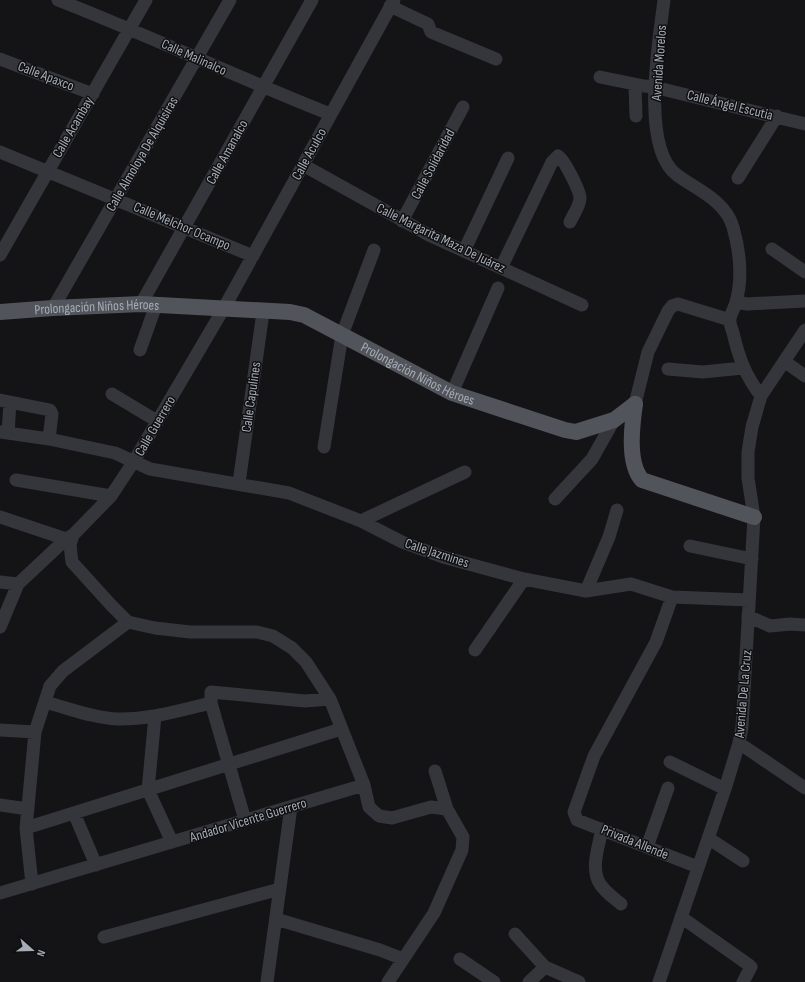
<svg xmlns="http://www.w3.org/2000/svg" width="805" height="982" font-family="'Sofia Sans Condensed',sans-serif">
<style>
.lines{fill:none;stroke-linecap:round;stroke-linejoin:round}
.minor{stroke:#35363b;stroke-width:13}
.major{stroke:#51545a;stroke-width:16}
.labels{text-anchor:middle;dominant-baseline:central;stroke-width:3;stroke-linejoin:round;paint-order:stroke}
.street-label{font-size:14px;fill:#a6acb6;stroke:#0f0f11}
</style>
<rect width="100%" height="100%" fill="#141416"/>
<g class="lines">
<path class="minor" d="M58,0C150,36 239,78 330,114
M664,0C659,41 640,148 677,175C697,190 725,200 733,227C740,252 743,277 736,302C735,307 731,313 730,319C729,323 732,329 733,333C739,358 745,375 761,396
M390,6L428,24L431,32L496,59
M0,59L93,94
M600,77L644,86L654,87L805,124
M635,85L636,116
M0,152L253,256
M303,165L429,235L582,305
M738,178L777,116
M402,221L463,107
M772,249L805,272
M464,251L508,158
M0,255L146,0
M501,268L552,162L558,156C564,159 580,191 580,198C580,206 573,215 570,222
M736,302L747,304L805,301
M141,304L312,0
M53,308L230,0
M140,350L156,305
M784,361L805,376
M668,369L703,372L743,368
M452,393L498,288
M112,394L157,421
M0,400L50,410L52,414L49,439
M635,404L648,352L668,311L672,306L678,304L730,320
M0,432L49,439L115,453L150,469L289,493L361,521L402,542L443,557L524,579L586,591L631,584L672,597L749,600
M8,433L10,402
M324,447L342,335L374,250
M16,480L111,496
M239,483L263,312
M555,499L592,459L614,420
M0,517L66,539
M361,521L465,472
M73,535L70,545L72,562L111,605L128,622L155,628L190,632H257L273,636L292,648L306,662L330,699L364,785L369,807L379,816L392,818L431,807L447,809
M690,546L752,559
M0,582L18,584
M586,591L609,537L617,510
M672,597L656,642L594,756L574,812L577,820L698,867
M748,616L770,626L790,624L805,625
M0,627L18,584L66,539L73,535L111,496L134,461L224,308L394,0
M475,650L524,579
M45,702C68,708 93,718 117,719C149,720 180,710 211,703
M155,716L148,790L172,842
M0,730L35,732
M739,743L805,788
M670,762L725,789
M0,805L28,809
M74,813L96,865
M245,820L211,703V692L305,701L330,699
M26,828L341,729
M602,829C599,845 590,869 600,884C605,892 614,898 621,904
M708,838L743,861
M647,847L668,788
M32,884L26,828L35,732L50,686L63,671L128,622
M0,893L364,785
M681,917L749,965L751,967L743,982
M276,919L380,950L403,959
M515,934L545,967L579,982
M104,937L280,889
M460,959L494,982
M267,982L291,807
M388,982L434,913L462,850L463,837L447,809L435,771
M529,982L545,967
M659,982L725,789L739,743L742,727L754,517L748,478V452L752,427L761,396L805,330"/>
<g class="major">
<path id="s1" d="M0,312L53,308L141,304L290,312L304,315L452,393L565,430L576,432L614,420L635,404"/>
<path d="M635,404C632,425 627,463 642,480L754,517"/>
</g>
</g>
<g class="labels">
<g class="street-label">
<text transform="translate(194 57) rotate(24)">Calle Malinalco</text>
<text transform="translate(659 63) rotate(-86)">Avenida Morelos</text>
<text transform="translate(46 76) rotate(21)">Calle Apaxco</text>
<text transform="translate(730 105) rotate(14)">Calle Ángel Escutia</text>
<text transform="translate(73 127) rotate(-60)">Calle Acambay</text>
<text transform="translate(227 152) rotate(-61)">Calle Amanalco</text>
<text transform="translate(142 154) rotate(-60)">Calle Almoloya De Alquisiras</text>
<text transform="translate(309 154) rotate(-61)">Calle Aculco</text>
<text transform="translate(433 164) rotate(-62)">Calle Solidaridad</text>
<text transform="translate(182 226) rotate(23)">Calle Melchor Ocampo</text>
<text transform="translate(441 238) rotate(26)">Calle Margarita Maza De Juárez</text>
<text stroke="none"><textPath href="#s1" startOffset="97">Prolongación Niños Héroes</textPath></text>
<text stroke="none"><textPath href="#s1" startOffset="433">Prolongación Niños Héroes</textPath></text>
<text transform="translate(251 397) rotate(-82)">Calle Capulines</text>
<text transform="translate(155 426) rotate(-60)">Calle Guerrero</text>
<text transform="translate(437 553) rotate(18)">Calle Jazmines</text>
<text transform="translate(743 694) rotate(-85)">Avenida De La Cruz</text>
<text transform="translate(248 820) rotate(-17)">Andador Vicente Guerrero</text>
<text transform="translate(635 842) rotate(22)">Privada Allende</text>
</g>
</g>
<g transform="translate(32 950) rotate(110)" stroke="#0f0f11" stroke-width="3" paint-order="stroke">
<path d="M0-3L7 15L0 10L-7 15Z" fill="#a6acb6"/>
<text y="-6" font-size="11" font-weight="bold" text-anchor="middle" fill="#a6acb6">N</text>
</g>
</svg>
